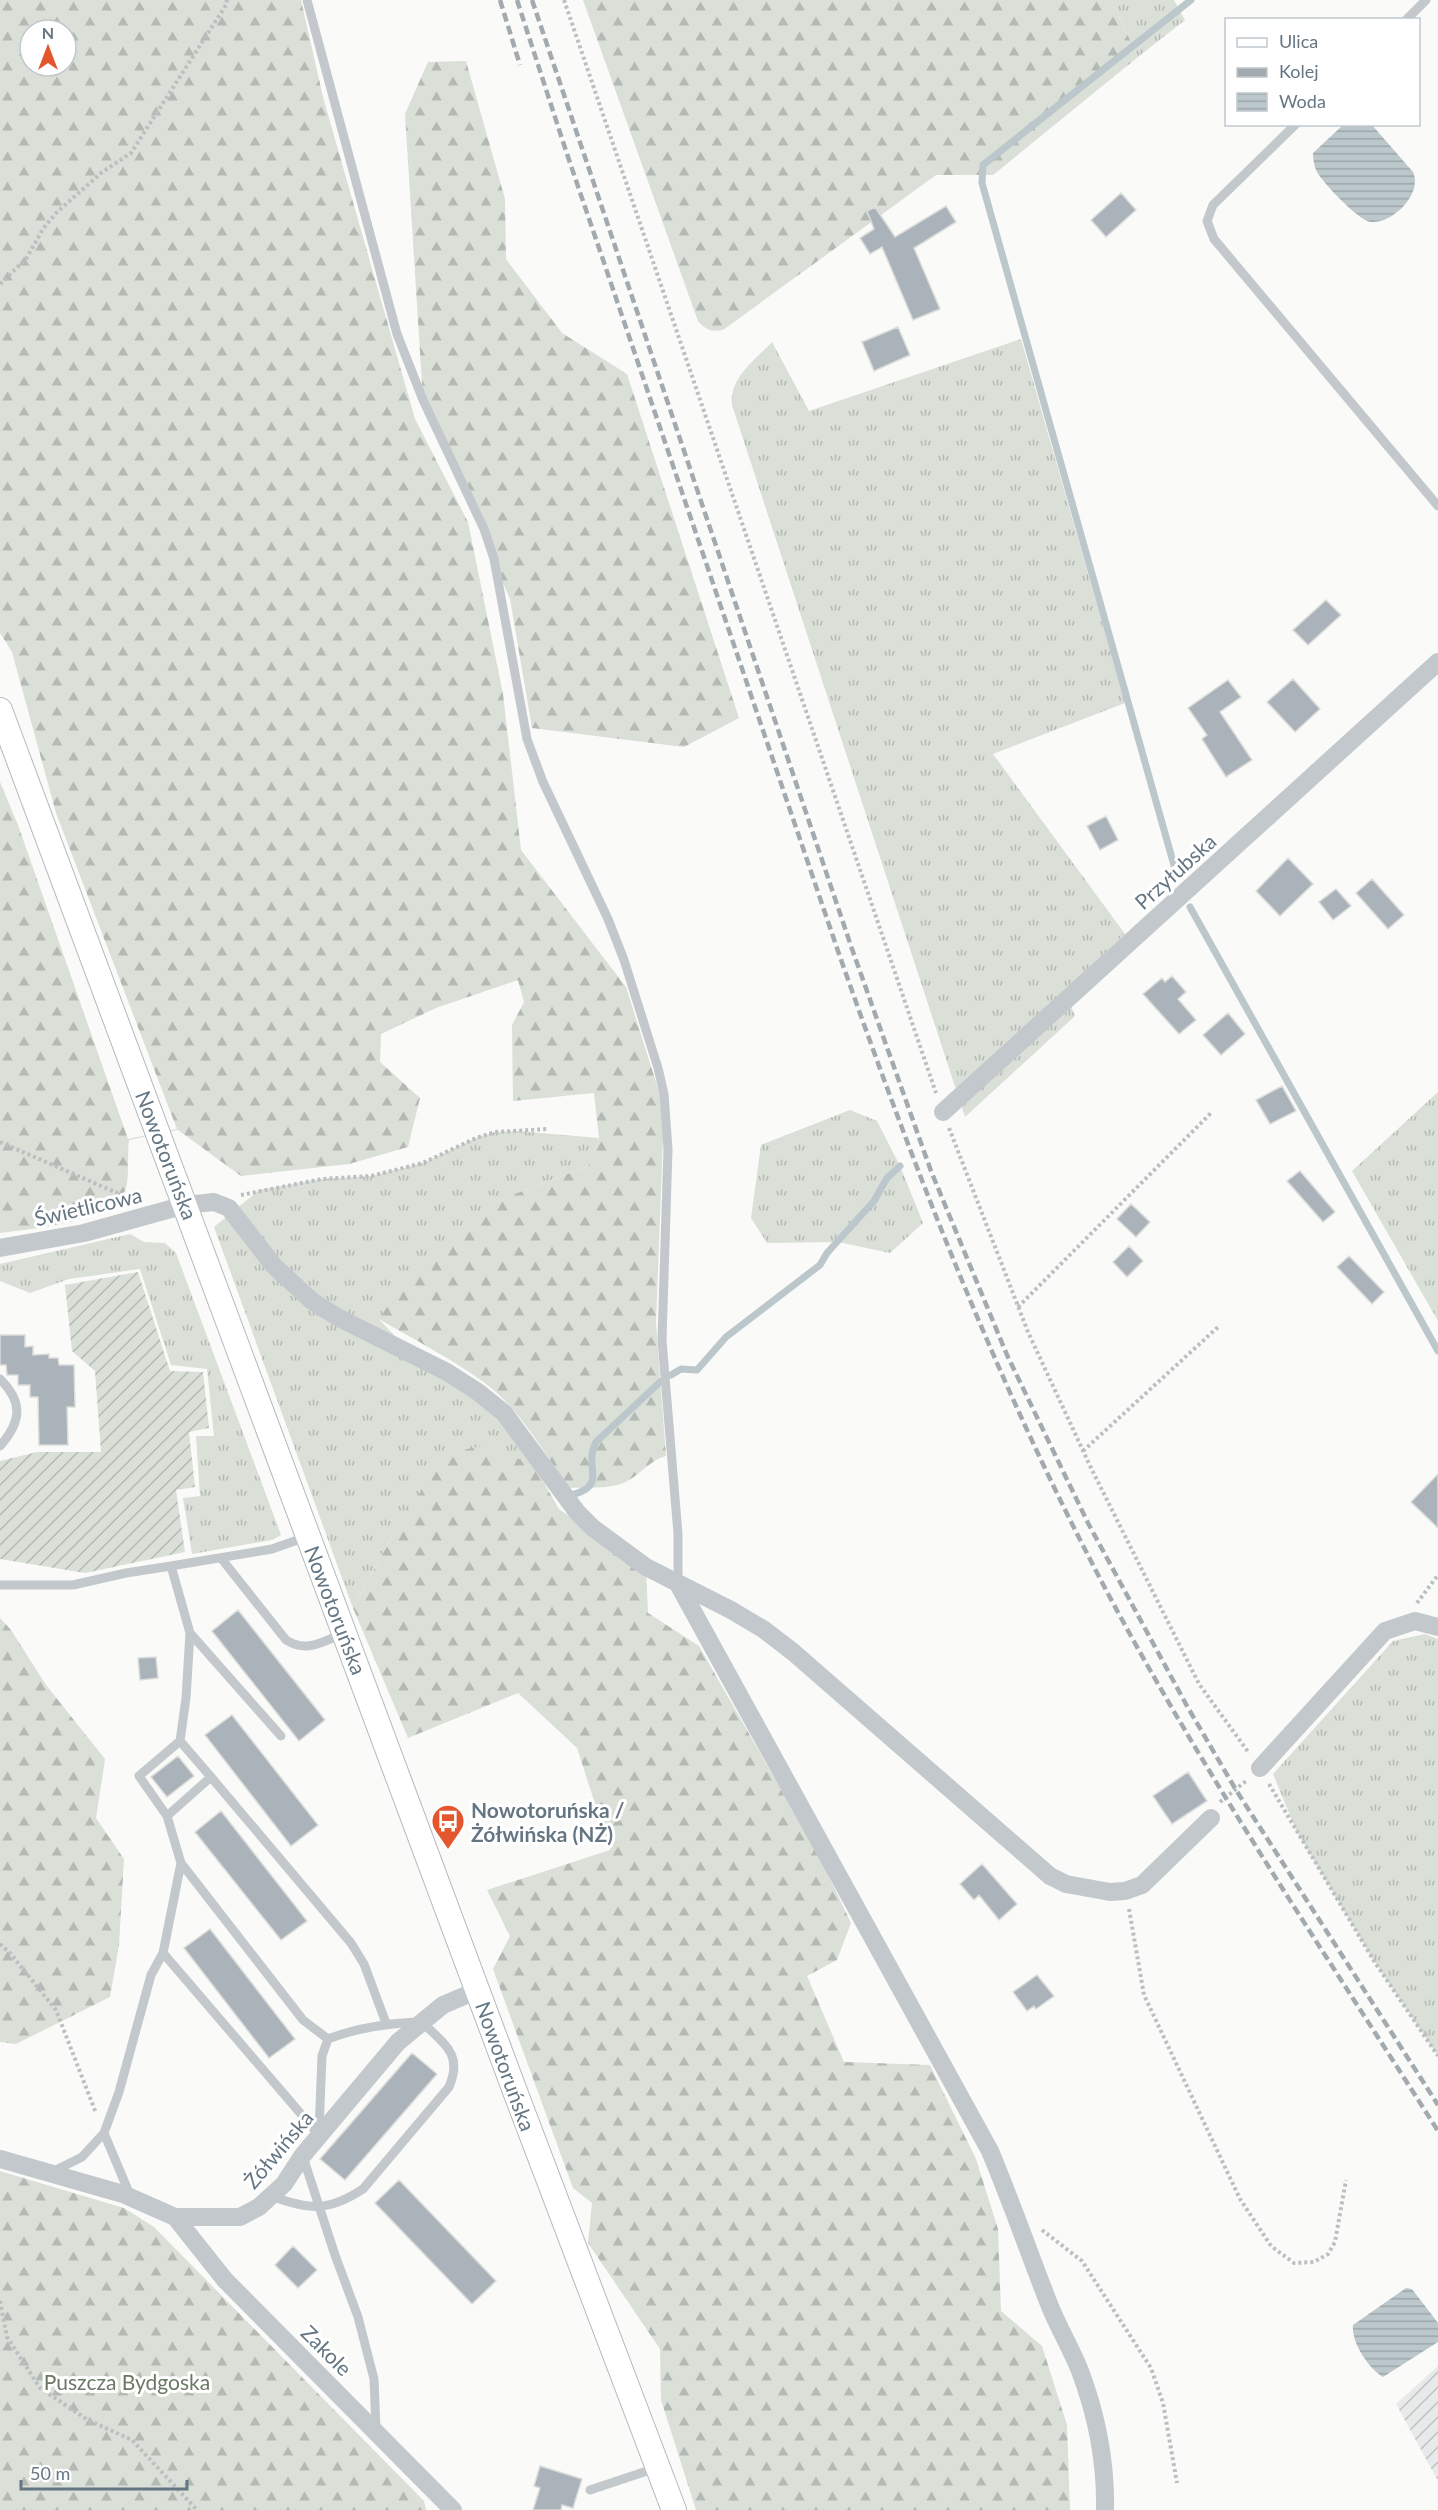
<svg xmlns="http://www.w3.org/2000/svg" width="1438" height="2510" font-family="Lato,sans-serif">
<style>
.industrial{fill:url(#industrial-furrows)}
.grass{fill:url(#grass-tufts)}
.forest{fill:url(#forest-firs);fill-rule:evenodd}
.garden{fill:url(#garden-furrows)}
.water{fill:url(#water-rules)}
.lines{fill:none;stroke-linecap:round;stroke-linejoin:round}
.stream{stroke:#bbc7cb;stroke-width:7}
.building{fill:#aab3b9;stroke:#dcdcda;stroke-width:1.5}
.secondary-casing{stroke:#b3babf;stroke-width:26}
.path{stroke:#bbbfc2;stroke-width:4;stroke-dasharray:3 3;stroke-linecap:butt}
.service{stroke:#c3c8cc;stroke-width:9}
.minor{stroke:#c3c8cc;stroke-width:18}
.secondary{stroke:#fff;stroke-width:24}
.rail{stroke:#a2aab0;stroke-width:4.5;stroke-dasharray:9 4.5;stroke-linecap:butt}
.labels{text-anchor:middle;dominant-baseline:central;stroke-width:6;stroke-linejoin:round;paint-order:stroke}
.street-label{font-size:21px;fill:#657683;stroke:#fff}
.poi-label{font-size:21px;font-weight:bold;fill:#657683;stroke:#fff;text-anchor:start}
.park-label{font-size:21px;fill:#687a64;stroke:#fff}
</style>
<defs>
<pattern id="industrial-furrows" width="10" height="10" patternUnits="userSpaceOnUse" patternTransform="scale(1.5)"><rect width="10" height="10" fill="#e8e9e9"/><path d="M-1 1l2-2M0 10L10 0M9 11l2-2" fill="none" stroke="#c0c1c2"/></pattern>
<pattern id="grass-tufts" width="24" height="20" patternUnits="userSpaceOnUse" patternTransform="scale(1.5)"><rect width="24" height="20" fill="#dadfd7"/><path d="M3 7l-1-3M5 7V3M7 7l1-3M15 17l-1-3M17 17v-4M19 17l1-3" fill="none" stroke="#b4b9b4"/></pattern>
<pattern id="forest-firs" width="22" height="20" patternUnits="userSpaceOnUse" patternTransform="scale(1.5)"><rect width="22" height="20" fill="#dadfd7"/><path d="M5 1l3.5 6h-7zM16 11l3.5 6h-7z" fill="#b4b9b4"/></pattern>
<pattern id="garden-furrows" width="10" height="10" patternUnits="userSpaceOnUse" patternTransform="scale(1.5)"><rect width="10" height="10" fill="#dadfd7"/><path d="M-1 1l2-2M0 10L10 0M9 11l2-2" fill="none" stroke="#b4b9b4"/></pattern>
<pattern id="water-rules" width="6" height="5" patternUnits="userSpaceOnUse" patternTransform="scale(1.5)"><rect width="6" height="5" fill="#bbc7cb"/><path d="M0 2.5h6" fill="none" stroke="#9ca6aa"/></pattern>
</defs>
<rect width="100%" height="100%" fill="#fafaf8"/>
<path class="industrial" d="M1438,2366V2481L1396,2404Z"/>
<path class="grass" d="M1111,0H1174L1185,20L1138,57Z
M1021,339L1125,703L993,754L1125,934L1065,990L1075,1016L965,1117L732,405C729,378 755,360 772,342L809,411Z
M1438,1092V1321L1352,1171Z
M850,1110L877,1121L900,1166L923,1223L890,1253L838,1242L767,1243L751,1218L761,1145Z
M517,1131L599,1138L588,1166L491,1203L379,1319L411,1353L478,1392L533,1464L394,1532L353,1608L214,1227L259,1190L322,1179L371,1176L423,1163L476,1138L495,1132Z
M130,1234L144,1242L165,1243L176,1253L281,1535L272,1540L192,1554L183,1498L200,1496L196,1436H214L207,1369L171,1365L140,1269L69,1279L30,1293L0,1281V1264Z
M1425,1634L1438,1639V2056L1374,1961L1297,1832L1273,1774L1393,1641Z"/>
<path class="forest" d="M0,0H301L323,97L415,419L468,522L503,694L521,850L626,987L661,1098L663,1138L656,1323L666,1456C648,1461 639,1477 621,1484C607,1489 584,1487 568,1488C545,1453 517,1405 482,1381C450,1358 413,1339 379,1319L414,1266L491,1203L588,1166L599,1138L594,1093L513,1101L512,1025L524,1002L518,980L436,1008L381,1034L380,1062L420,1098L408,1147L349,1164L241,1176L178,1130L129,1140C127,1153 130,1180 125,1191C108,1222 32,1229 0,1233V782L18,825L128,1139L177,1129L56,813L12,652L0,633ZM30,30H66V66H30Z
M583,0H1111L1138,57L993,175H936L723,330C711,332 706,330 698,321Z
M466,61L505,199L506,259L562,333L627,374L739,718L684,747L532,728L510,599L423,400L405,114L428,62Z
M484,1446L533,1464L559,1509L646,1571L648,1613L699,1646L821,1860L851,1923L837,1960L807,1976L844,2062L930,2065L976,2159L998,2229L1001,2311L1042,2346L1067,2425L1070,2510H696L661,2400L660,2349L588,2243L592,2203L573,2188L493,1969L510,1936L487,1890L610,1850L577,1748L518,1693L408,1738L353,1608L394,1532L438,1465L467,1449Z
M0,1618L11,1630L46,1685L105,1759L96,1818L124,1859L119,1945L110,1997L16,2044L0,2042Z
M0,2171L124,2208L154,2227L424,2501L426,2510H0Z"/>
<path class="garden" d="M138,1272L170,1371L203,1372L209,1428L189,1432L195,1487L176,1490L185,1552L85,1573L0,1559V1461L37,1452H101L95,1371L72,1351L65,1285Z"/>
<path class="water" d="M1343,125H1372L1413,172C1423,193 1393,224 1371,222C1359,221 1323,183 1317,172C1314,166 1313,160 1313,153Z
M1406,2288L1412,2289L1438,2323V2342L1383,2377C1368,2368 1351,2342 1353,2325Z"/>
<g class="lines">
<path class="stream" d="M1177,876L982,183L983,165L1191,0
M1190,907L1438,1351
M671,1375L681,1369L697,1370L726,1337L820,1265L827,1253L874,1201L887,1178L900,1166
M568,1496C611,1486 582,1468 596,1442L660,1382"/>
</g>
<path class="building" d="M1121,193L1136,210L1106,237L1091,220Z
M946,206L956,222L914,248L940,309L913,320L882,247L870,254L860,238L874,229L867,211L875,207L895,237Z
M898,327L910,355L874,371L862,342Z
M1326,600L1341,615L1308,645L1293,630Z
M1293,679L1320,709L1295,732L1267,702Z
M1228,680L1241,697L1220,712L1252,760L1226,777L1202,739L1207,735L1188,708Z
M1106,816L1118,840L1100,850L1087,826Z
M1288,858L1313,884L1280,916L1256,891Z
M1372,879L1404,915L1388,929L1356,893Z
M1336,889L1351,906L1333,920L1319,902Z
M1172,976L1186,992L1178,999L1196,1020L1179,1034L1143,994L1162,978L1165,982Z
M1228,1013L1245,1034L1221,1055L1203,1035Z
M1282,1086L1296,1111L1270,1124L1256,1100Z
M1300,1171L1335,1212L1323,1222L1287,1181Z
M1131,1204L1150,1222L1136,1237L1117,1219Z
M1129,1246L1143,1261L1127,1277L1113,1262Z
M1349,1256L1384,1292L1372,1304L1337,1267Z
M0,1335H25V1347L33,1346V1355L49,1354V1358H58L59,1365H74L75,1407H67L68,1445H39L38,1397H30V1385H18V1375H7L6,1365H0Z
M1438,1474V1528L1411,1502Z
M238,1610L325,1720L299,1741L212,1631Z
M156,1657L158,1678L140,1680L138,1658Z
M232,1715L318,1825L291,1846L205,1735Z
M178,1756L194,1776L167,1797L151,1777Z
M1188,1772L1207,1801L1172,1824L1153,1796Z
M221,1811L307,1921L281,1940L195,1832Z
M982,1864L1017,1904L999,1920L979,1895L974,1900L960,1884Z
M210,1929L295,2039L269,2058L184,1948Z
M1037,1975L1054,1996L1036,2009L1034,2006L1027,2011L1013,1992Z
M412,2053L437,2074L345,2180L320,2159Z
M399,2180L496,2281L472,2304L375,2203Z
M293,2246L317,2270L298,2288L275,2265Z
M540,2466L582,2479L573,2508L562,2505L561,2510H533L540,2488L534,2486Z"/>
<g class="lines">
<defs>
<path id="secondary" d="M0,710L516,2094L674,2510"/>
</defs>
<use href="#secondary" class="secondary-casing"/>
<path class="path" d="M564,0L936,1093
M0,284L26,259L43,229L55,214L101,173L131,153L226,5L227,0
M949,1128L1028,1332L1091,1468L1199,1684L1249,1753
M0,1142L131,1199
M241,1195L322,1179L371,1176L423,1163L476,1138L495,1132L548,1129
M1018,1307L1212,1112
M1083,1451L1218,1327
M1417,1603L1438,1575
M1269,1784L1374,1961L1438,2056
M1220,1802L1246,1781
M1129,1909L1144,1995L1240,2199L1271,2246L1294,2263L1314,2262L1328,2254L1335,2242L1346,2180
M0,1944L10,1953L56,2010L96,2113
M1042,2230L1082,2261L1151,2368L1163,2403L1177,2483
M0,2301L7,2337L40,2388L88,2420L132,2440L197,2510"/>
<path class="service" d="M307,0L397,334L423,400L484,529L494,559L527,739L543,782L608,919L624,960L658,1068L664,1094L668,1149L662,1340L678,1534V1584
M1406,20L1426,0
M1296,124L1213,205L1207,221L1214,239L1438,506
M0,1379C24,1403 21,1422 0,1446
M306,1537L272,1549L171,1566L190,1633L186,1698L180,1741L211,1777L167,1816L181,1863L163,1953L319,2135
M221,1558L286,1640C307,1653 321,1642 342,1634
M0,1585H73L126,1573L171,1566
M190,1633L281,1736
M211,1777L351,1943L364,1964L386,2023
M167,1816L139,1776L180,1741
M181,1863L303,2020L328,2039C359,2027 388,2023 422,2022C445,2045 463,2054 449,2087L363,2189C328,2212 309,2210 271,2196
M319,2132L322,2056L328,2039
M104,2133L130,2195
M303,2157L335,2255L358,2317L374,2379L376,2429
M52,2172L82,2157L104,2133L119,2092L151,1975L163,1953
M590,2490L656,2468"/>
<path class="minor" d="M943,1112L1438,662
M0,1248L84,1233L185,1205L214,1202L229,1208L274,1266L312,1301L339,1318L447,1372L478,1392L504,1413L577,1512L593,1528L646,1567L731,1610L763,1629L793,1652L1050,1876L1066,1884L1110,1892L1125,1891L1142,1885L1211,1818
M678,1584L990,2151C1011,2201 1029,2253 1049,2304C1058,2327 1071,2348 1080,2371C1097,2416 1106,2462 1105,2510
M1260,1768L1385,1631L1415,1621L1438,1627
M0,2159L123,2194L175,2217H240L259,2207L284,2184L303,2155L398,2042L443,2005L478,1990
M175,2217L225,2280L453,2510"/>
<use href="#secondary" class="secondary"/>
<path class="rail" d="M500,0L520,65
M517,0L566,151L839,954C920,1185 1008,1412 1126,1627C1221,1800 1332,1964 1438,2131
M532,0L852,949L931,1171L1007,1355L1088,1523L1187,1706L1236,1790L1438,2105"/>
</g>
<defs>
<symbol id="bus-pin" viewBox="-11 -11 22 30"><path d="M0 17L-7.5 6A9.5 9.5 0 1 1 7.5 6Z" fill="#e4572e" stroke="#fff"/><path d="M-5-6H5V4H4V6H2V4H-2V6H-4V4H-5ZM-3.5-4V0h7V-4ZM-3.5 1.2v1.5H-2V1.2ZM2 1.2v1.5H3.5V1.2Z" fill="#fff"/></symbol>
</defs>
<g fill-rule="evenodd">
<use href="#bus-pin" x="429" y="1802" width="38" height="52"/>
</g>
<g class="labels">
<g class="street-label">
<text transform="translate(1175 871) rotate(-42)">Przyłubska</text>
<text transform="translate(167 1155) rotate(69)">Nowotoruńska</text>
<text transform="translate(88 1206) rotate(-13)">Świetlicowa</text>
<text transform="translate(336 1610) rotate(69)">Nowotoruńska</text>
<text transform="translate(506 2066) rotate(70)">Nowotoruńska</text>
<text transform="translate(278 2149) rotate(-50)">Żółwińska</text>
<text transform="translate(327 2350) rotate(45)">Zakole</text>
</g>
<g class="poi-label">
<text x="471" y="1809">Nowotoruńska /<tspan x="471" dy="24">Żółwińska (NŻ)</tspan></text>
</g>
<g class="park-label">
<text x="127" y="2381">Puszcza Bydgoska</text>
</g>
</g>
<rect x="1225" y="18" width="195" height="108" fill="#ffffff" stroke="#c1c8cd" stroke-width="1.5"/>
<rect x="1237" y="38" width="30" height="9" fill="#ffffff" stroke="#c1c8cd" stroke-width="1.5"/>
<text x="1279" y="48" font-size="18" fill="#657683">Ulica</text>
<rect x="1237" y="68" width="30" height="9" fill="#a2aab0" stroke="#c1c8cd" stroke-width="1.5"/>
<text x="1279" y="78" font-size="18" fill="#657683">Kolej</text>
<rect x="1237" y="93" width="30" height="18" fill="url(#water-rules)" stroke="#c1c8cd" stroke-width="1.5"/>
<text x="1279" y="108" font-size="18" fill="#657683">Woda</text>
<g transform="translate(48 48)"><circle r="28" fill="#ffffff" stroke="#c1c8cd" stroke-width="1.5"/>
<path d="M0-4.5L10 22L0 15L-10 22Z" fill="#e4572e"/>
<text y="-9" font-size="16" font-weight="bold" text-anchor="middle" fill="#657683">N</text>
</g>
<path d="M21 2480v9h166v-9" fill="none" stroke="#657683" stroke-width="3"/>
<text x="30" y="2480" font-size="18" fill="#657683" stroke="#ffffff" stroke-width="4.5" paint-order="stroke">50 m</text>
</svg>
